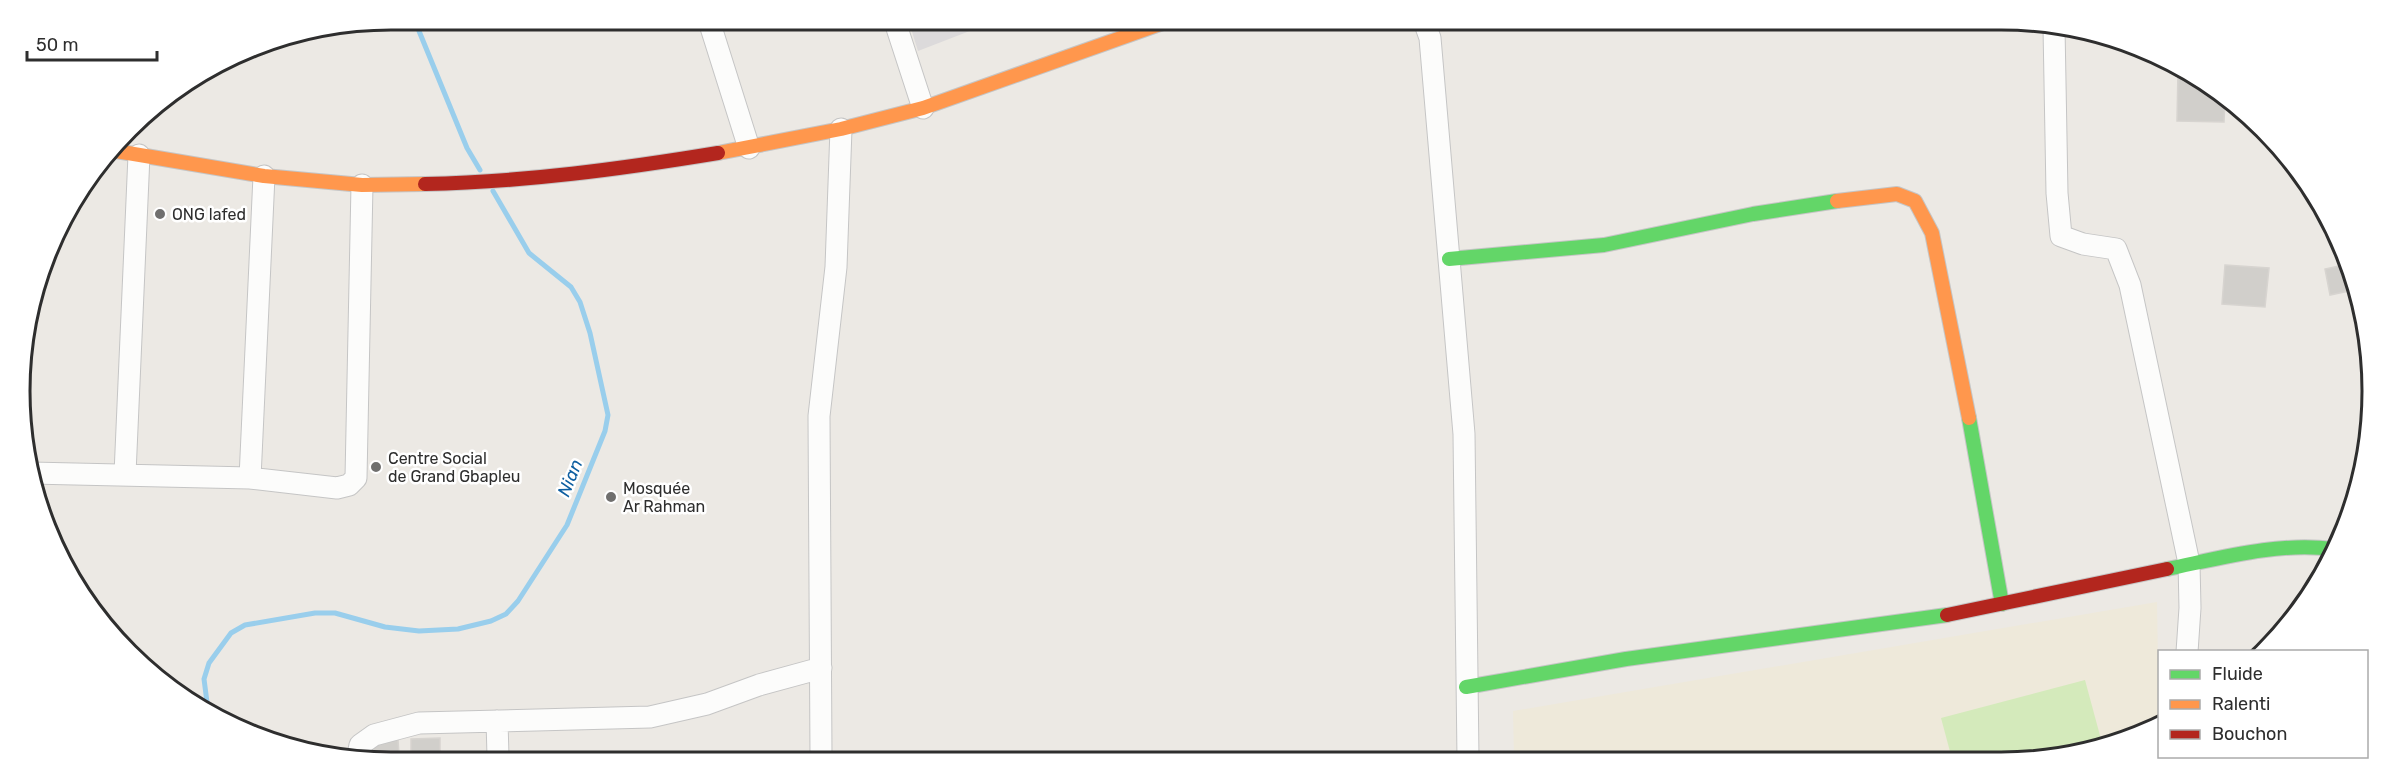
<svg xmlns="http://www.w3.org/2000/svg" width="2392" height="782" font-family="Rubik,sans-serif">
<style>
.industrial{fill:#dcdadb}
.education{fill:#eee9da}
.pitch{fill:#d4eabb}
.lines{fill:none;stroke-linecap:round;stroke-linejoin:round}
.stream{stroke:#99ceec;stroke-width:5}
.building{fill:#d1cfcb;stroke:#d7d4d0;stroke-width:1.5}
.street-casing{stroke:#c5c5c5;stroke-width:23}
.fast-casing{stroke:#c5c5c5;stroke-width:16}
.slow-casing{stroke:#c5c5c5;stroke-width:16}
.jam-casing{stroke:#c5c5c5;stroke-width:16}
.street{stroke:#fcfcfb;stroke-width:21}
.fast{stroke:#63d668;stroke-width:14}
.slow{stroke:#ff974d;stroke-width:14}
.jam{stroke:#b3261e;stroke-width:14}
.poi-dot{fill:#706f6e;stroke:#fff;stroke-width:2}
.labels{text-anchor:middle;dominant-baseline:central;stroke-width:5;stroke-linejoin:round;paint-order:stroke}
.poi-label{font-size:16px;fill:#2e2e2e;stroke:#fff;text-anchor:start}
.water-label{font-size:18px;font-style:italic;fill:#0f5fa1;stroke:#fff}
.rim{fill:none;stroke:#2e2e2e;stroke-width:3}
</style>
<rect width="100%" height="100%" fill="#ece9e4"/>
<path class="industrial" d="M909,22H993L918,51Z"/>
<path class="education" d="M2157,602L2159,726L2050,759L1514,758L1513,711Z"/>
<path class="pitch" d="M2085,680L2102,743L2050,759H1952L1941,718Z"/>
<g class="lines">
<path class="stream" d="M417,20L419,31L467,148L480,170
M208,710L204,679L209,663L231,633L245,625L315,613H335L385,627L419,631L458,629L491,621L506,614L518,601L567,525L605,431L608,415L590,333L580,302L571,287L529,253L493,191"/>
</g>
<path class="building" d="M2178,70L2208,82L2225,99L2224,122L2177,121Z
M2225,265L2269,268L2265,307L2222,304Z
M2343,265L2354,290L2330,295L2325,269Z
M440,738V756H411V739Z
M398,740L399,755H373L372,741Z"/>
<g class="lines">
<defs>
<path id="street" d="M709,21L749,148
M895,22L923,108
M1425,24L1430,38L1464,434L1468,758
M2054,27L2057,193L2061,236L2083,244L2116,249L2130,285L2189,563L2190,608L2187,652
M31,473L250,478L337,488L349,485L356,478L362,185
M125,474L139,155
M250,478L264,176
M497,721L498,756
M358,755L360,745L374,735L419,723L650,717L707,704L759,685L821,668
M821,756L819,416L836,267L841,129"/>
<path id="fast" d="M1449,259L1604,245L1753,214L1837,201
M1969,418L2002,604
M2167,569C2221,558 2277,542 2333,549
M1466,687L1626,659L1947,615"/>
<path id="slow" d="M116,151L264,176L362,185L425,184
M718,153L841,129L923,108L1163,23
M1837,201L1897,194L1915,201L1932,233L1969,418"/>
<path id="jam" d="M425,184C524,182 621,169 718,153
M1947,615L2167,569"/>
</defs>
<use href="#street" class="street-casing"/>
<use href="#fast" class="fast-casing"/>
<use href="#slow" class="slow-casing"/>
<use href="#jam" class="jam-casing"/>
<use href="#street" class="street"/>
<use href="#fast" class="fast"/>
<use href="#slow" class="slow"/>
<use href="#jam" class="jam"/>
</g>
<g class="poi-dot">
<circle cx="160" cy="214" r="6"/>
<circle cx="376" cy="467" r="6"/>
<circle cx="611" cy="497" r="6"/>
</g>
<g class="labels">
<g class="poi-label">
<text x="172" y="214">ONG lafed</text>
<text x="388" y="458">Centre Social<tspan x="388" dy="18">de Grand Gbapleu</tspan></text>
<text x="623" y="488">Mosquée<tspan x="623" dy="18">Ar Rahman</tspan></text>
</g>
<g class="water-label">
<text transform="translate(570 478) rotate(-68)">Nian</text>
</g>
</g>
<path d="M0 0H2392V782H0ZM391 30H2001A361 361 0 0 1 2362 391V391A361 361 0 0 1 2001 752H391A361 361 0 0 1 30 391V391A361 361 0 0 1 391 30Z" fill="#fff" fill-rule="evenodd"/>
<path class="rim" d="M391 30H2001A361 361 0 0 1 2362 391V391A361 361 0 0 1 2001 752H391A361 361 0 0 1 30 391V391A361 361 0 0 1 391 30Z"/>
<rect x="2158" y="650" width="210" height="108" fill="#ffffff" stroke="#ababab" stroke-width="1.5"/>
<rect x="2170" y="670" width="30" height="9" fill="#63d668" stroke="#ababab" stroke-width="1.5"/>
<text x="2212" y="680" font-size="18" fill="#2e2e2e">Fluide</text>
<rect x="2170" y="700" width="30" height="9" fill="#ff974d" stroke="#ababab" stroke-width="1.5"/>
<text x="2212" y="710" font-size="18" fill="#2e2e2e">Ralenti</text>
<rect x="2170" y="730" width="30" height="9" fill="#b3261e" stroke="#ababab" stroke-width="1.5"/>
<text x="2212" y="740" font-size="18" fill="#2e2e2e">Bouchon</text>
<path d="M27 51v9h130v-9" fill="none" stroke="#2e2e2e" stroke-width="3"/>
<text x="36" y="51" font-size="18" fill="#2e2e2e" stroke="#ffffff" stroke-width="4.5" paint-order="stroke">50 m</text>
</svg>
